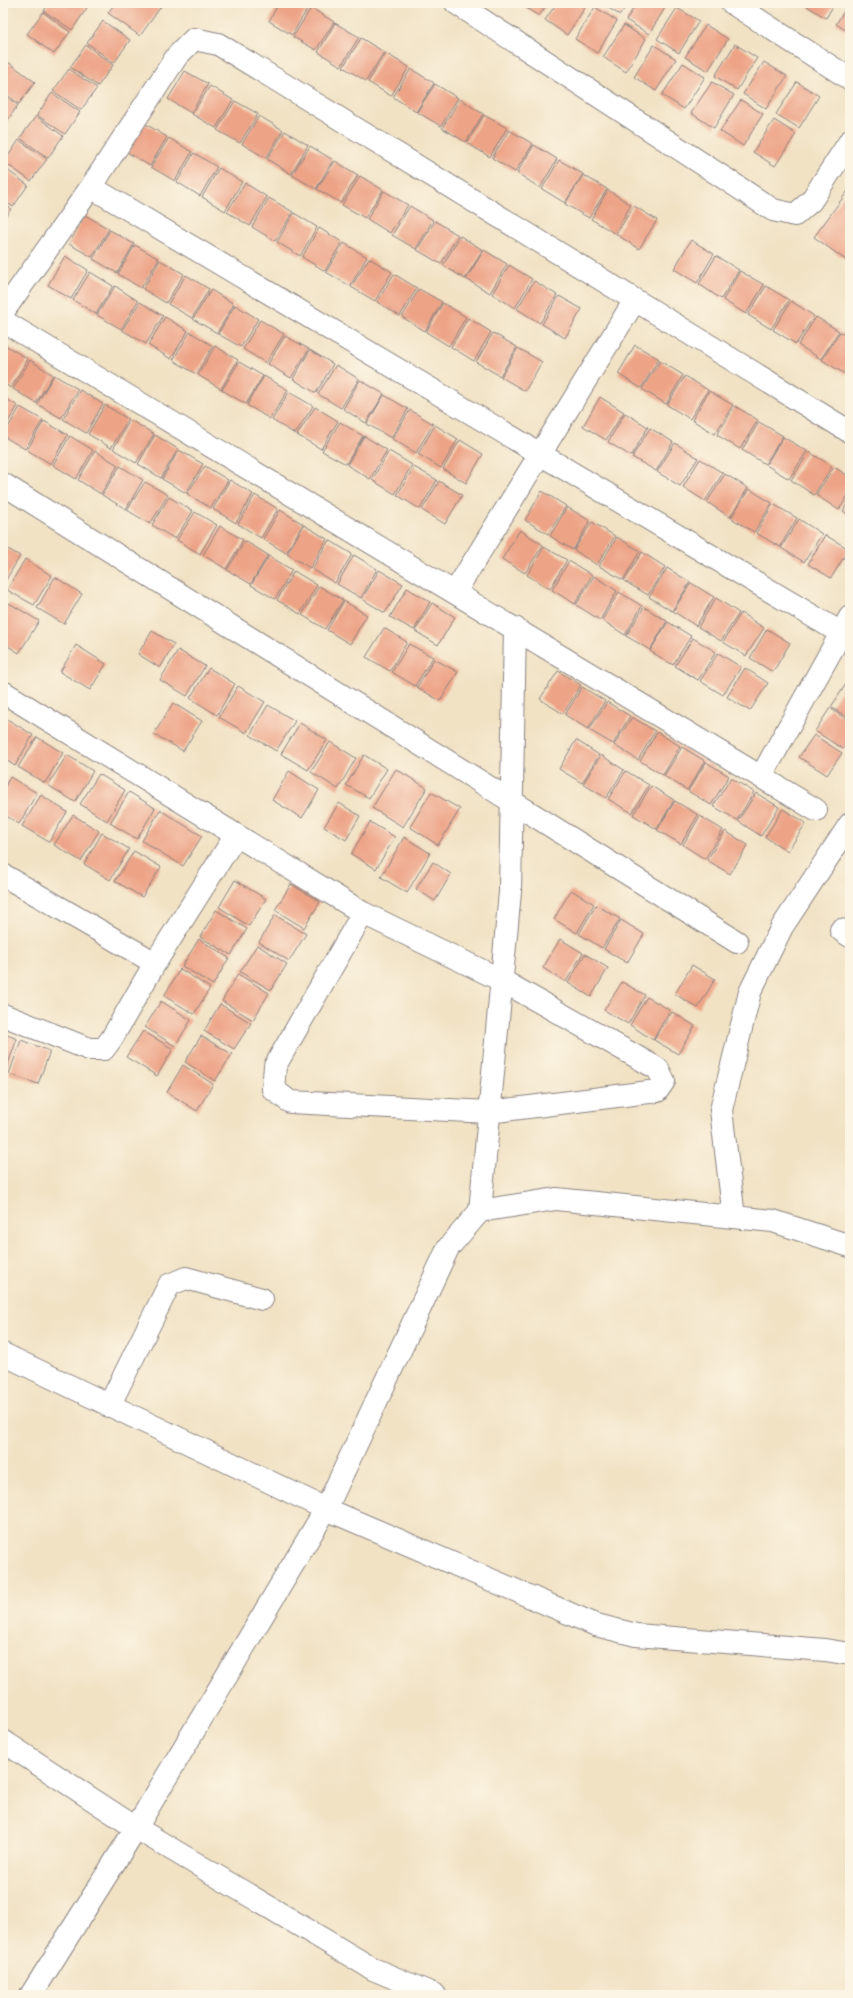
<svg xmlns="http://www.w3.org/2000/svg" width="853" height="1998" font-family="'Comic Neue',sans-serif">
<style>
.building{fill:#eda386}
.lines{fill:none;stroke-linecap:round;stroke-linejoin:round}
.minor-casing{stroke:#8a8280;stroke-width:24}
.minor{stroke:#fff;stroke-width:22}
</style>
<rect width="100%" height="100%" fill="#fcf5e5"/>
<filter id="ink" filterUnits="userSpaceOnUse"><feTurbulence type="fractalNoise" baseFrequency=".025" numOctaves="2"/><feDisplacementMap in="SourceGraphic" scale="8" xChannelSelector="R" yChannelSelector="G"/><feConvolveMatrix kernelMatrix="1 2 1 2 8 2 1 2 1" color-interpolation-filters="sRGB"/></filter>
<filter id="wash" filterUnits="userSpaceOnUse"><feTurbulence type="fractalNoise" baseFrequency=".012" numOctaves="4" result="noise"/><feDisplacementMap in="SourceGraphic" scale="16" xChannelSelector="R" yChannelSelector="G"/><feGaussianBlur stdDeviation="0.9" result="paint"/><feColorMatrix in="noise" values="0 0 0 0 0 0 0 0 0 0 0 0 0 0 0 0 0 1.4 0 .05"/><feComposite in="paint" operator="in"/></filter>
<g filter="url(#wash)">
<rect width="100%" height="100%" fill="#f1e2c4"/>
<g id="blocks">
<path class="building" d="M49,3H80L87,8L72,30L44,11Z
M115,3H159L162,5L140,36L108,13Z
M279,3H304L309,6L292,35L269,21Z
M518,3H548L539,16Z
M557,3H588L567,35L545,20Z
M600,3H628L620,15Z
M637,3H668L649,34L626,20Z
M802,3H835L826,18Z
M849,3H850V33L836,24Z
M595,7L617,21L597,53L575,39Z
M311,8L334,22L316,50L293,37Z
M677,8L699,21L679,53L657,39Z
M43,12L70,32L54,54L27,34Z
M103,21L130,40L114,63L87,43Z
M335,23L359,37L341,66L318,52Z
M624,25L646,39L626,72L603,57Z
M706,25L728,39L708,71L685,57Z
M361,38L384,52L366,81L343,67Z
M735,44L757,58L737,90L715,76Z
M86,45L113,65L98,86L70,67Z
M654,45L676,59L656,91L634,77Z
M385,53L409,67L391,96L368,82Z
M8,62L35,82L19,104L3,92V69Z
M764,62L787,76L766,109L743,94Z
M683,63L705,77L684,109L662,95Z
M69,69L97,88L81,110L53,91Z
M411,69L434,83L416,112L393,97Z
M185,71L208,84L191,113L168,99Z
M712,82L734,95L714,128L691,113Z
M797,82L819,96L799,128L776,114Z
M435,84L458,98L441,126L417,112Z
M210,86L233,100L216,128L192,114Z
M52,93L80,112L65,134L37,115Z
M3,95L18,105L3,127Z
M460,99L483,114L466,142L442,128Z
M741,100L763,114L743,146L720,131Z
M235,101L258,114L240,143L217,130Z
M484,115L507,128L490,157L467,143Z
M36,116L63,136L48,158L20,138Z
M259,116L283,130L266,158L242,144Z
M774,120L796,134L775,166L753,152Z
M144,123L167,137L150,166L127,152Z
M509,130L533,144L515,172L492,158Z
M285,131L308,145L291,174L267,159Z
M169,138L192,152L175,181L151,167Z
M19,140L47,159L31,181L4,162Z
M534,145L557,159L540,188L517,173Z
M310,146L333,160L316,189L292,175Z
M194,153L217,167L200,196L177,182Z
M559,160L583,174L565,203L542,189Z
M335,161L358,175L341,203L317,189Z
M3,167L28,185L13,207L3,200Z
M219,168L242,182L225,211L202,197Z
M583,175L607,189L589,218L565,204Z
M360,176L383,190L365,218L342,205Z
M245,183L267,197L250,226L227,212Z
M850,188V263L814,237Z
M608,190L631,205L614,233L591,219Z
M384,191L408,205L390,233L367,219Z
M269,198L293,212L275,241L252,227Z
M3,203L11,209L3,220Z
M410,206L433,220L416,249L392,235Z
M634,206L657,220L639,249L616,234Z
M294,213L317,227L300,256L277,242Z
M85,215L109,229L92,257L69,244Z
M435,221L458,235L441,264L417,250Z
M319,228L342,242L325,271L302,257Z
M110,230L134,244L117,273L93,259Z
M460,236L483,250L465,279L443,265Z
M691,240L714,254L697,283L674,269Z
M344,243L367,257L350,286L326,272Z
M135,245L159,259L141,288L118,274Z
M484,250L507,264L490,293L466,279Z
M65,256L88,270L71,299L48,285Z
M716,256L739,270L721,299L699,284Z
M369,258L392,272L375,301L351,287Z
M160,260L184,274L166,303L143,289Z
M509,265L532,279L515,308L492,294Z
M740,271L764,285L746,314L723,300Z
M90,272L113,286L96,314L73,300Z
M394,274L417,288L400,316L377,302Z
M186,275L209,289L192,318L168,304Z
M534,281L557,295L540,323L517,309Z
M115,286L138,301L121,329L97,315Z
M766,286L789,300L771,329L748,315Z
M419,289L442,302L425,331L402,317Z
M211,290L234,304L217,333L193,319Z
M559,296L582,309L565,338L542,324Z
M791,301L814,316L796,344L773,330Z
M140,302L163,316L146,344L122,330Z
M443,303L466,317L449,346L426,332Z
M235,305L258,319L241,347L218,334Z
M165,317L188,331L171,359L148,345Z
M816,317L839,331L821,359L798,345Z
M468,318L491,332L474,361L451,347Z
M260,320L284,334L266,363L243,349Z
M190,332L213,346L196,374L173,360Z
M840,332L850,338V367L845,374L822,360Z
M493,333L517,347L500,376L476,362Z
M285,336L309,349L291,378L268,364Z
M5,345L28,359L11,388L3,383V348Z
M635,345L659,359L641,388L618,374Z
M215,346L238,360L221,389L198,375Z
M518,348L542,362L525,391L501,377Z
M310,350L333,364L316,393L293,379Z
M30,360L53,375L36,403L13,389Z
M660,361L683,375L666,404L642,389Z
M239,362L263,376L246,404L222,390Z
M336,365L359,379L341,408L318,394Z
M54,375L78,389L61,418L37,404Z
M264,376L288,390L270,419L247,405Z
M685,376L708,390L690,419L667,405Z
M360,380L384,394L366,423L343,409Z
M80,390L103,404L86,433L63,419Z
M709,391L733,405L715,434L692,420Z
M289,392L313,406L295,434L272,420Z
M384,395L408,409L391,438L367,424Z
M3,397L18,406L3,430Z
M600,397L624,412L606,440L583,426Z
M105,405L128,419L111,448L88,434Z
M735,406L758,420L740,449L717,435Z
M20,407L43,420L25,449L3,436Z
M315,407L338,421L321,449L297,435Z
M410,410L433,424L416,453L392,439Z
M625,413L648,427L631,456L608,442Z
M130,420L154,434L136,463L113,449Z
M44,421L68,435L51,464L27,450Z
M340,422L363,436L346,464L322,451Z
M759,422L783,436L765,464L742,450Z
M435,425L458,439L441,468L418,454Z
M650,428L673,442L656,471L632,457Z
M155,435L178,449L161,478L138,464Z
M70,436L93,450L76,479L53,465Z
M364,436L387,450L370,479L347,465Z
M783,437L807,451L789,479L766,465Z
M460,440L483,454L466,483L443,469Z
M675,443L698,458L680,486L657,472Z
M179,450L203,464L186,493L162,479Z
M95,451L118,465L101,494L78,480Z
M389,451L412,465L395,494L372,480Z
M809,452L832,466L814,495L791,480Z
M700,459L723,473L705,501L683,487Z
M120,466L143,480L126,509L102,495Z
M205,466L228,480L211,508L187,494Z
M414,467L437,480L420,509L397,495Z
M834,467L850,477V492L839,510L816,495Z
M725,474L748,488L730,517L707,502Z
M230,480L253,494L236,523L213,509Z
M439,481L462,495L445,524L422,510Z
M145,482L168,495L150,524L127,510Z
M749,489L772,503L754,532L731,518Z
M542,491L566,506L548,534L525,520Z
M255,495L278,509L261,538L238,524Z
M169,497L193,511L175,539L152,525Z
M850,499V516L843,511Z
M773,504L797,518L780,547L756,533Z
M567,507L590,521L573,550L550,536Z
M280,510L303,524L286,553L263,539Z
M195,512L217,525L200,554L177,540Z
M799,519L822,534L804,562L781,548Z
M592,522L615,536L597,565L574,550Z
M304,525L327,539L310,568L287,554Z
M220,526L243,540L226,569L203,555Z
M520,530L543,545L525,573L502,559Z
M825,535L849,549L831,578L808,564Z
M617,537L640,551L623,580L599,566Z
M329,540L352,554L335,583L312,569Z
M245,541L268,555L251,584L227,570Z
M3,546L20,556L3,585Z
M544,547L567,560L550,589L527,575Z
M642,552L665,567L648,595L624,581Z
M354,555L377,569L361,598L337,584Z
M269,556L292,570L275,599L251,585Z
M25,559L52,576L34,605L7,590Z
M569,561L592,575L575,604L552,590Z
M667,568L690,582L672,611L649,597Z
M379,570L403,584L385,613L362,599Z
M294,571L317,585L300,614L277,600Z
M594,576L617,591L600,620L576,605Z
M55,577L82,594L64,624L37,608Z
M691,583L714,597L696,626L673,611Z
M319,586L343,600L325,629L302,615Z
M407,588L430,602L414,630L390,617Z
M619,592L642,606L625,635L602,620Z
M716,598L739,613L721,641L698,627Z
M344,601L367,615L350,644L327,630Z
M9,603L39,621L19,653L3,643V613Z
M432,603L455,617L438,645L415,631Z
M644,607L667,621L650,650L626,636Z
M741,613L764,628L746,656L723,642Z
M668,622L691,636L673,665L650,651Z
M384,628L407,642L390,671L366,657Z
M767,629L790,643L773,672L750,658Z
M152,631L174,644L160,668L138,654Z
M693,638L716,652L698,680L675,666Z
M409,644L433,657L415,686L392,672Z
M76,645L106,664L90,690L60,672Z
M178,650L205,666L187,696L160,680Z
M718,653L741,667L723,695L700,681Z
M434,659L458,672L440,701L417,687Z
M209,668L235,684L217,715L190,698Z
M745,668L768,683L750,711L727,697Z
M558,671L581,685L563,714L540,699Z
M846,684L850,687V719L831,707Z
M238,686L265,702L246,733L219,717Z
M582,687L605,701L588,729L565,715Z
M607,702L630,716L613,744L589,730Z
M173,703L202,721L183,751L154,734Z
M268,705L295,721L276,751L250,735Z
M830,708L850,722V739L843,749L815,731Z
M632,717L655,731L638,760L614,745Z
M7,719L33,735L15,766L3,758V725Z
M300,723L327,740L308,770L281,754Z
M657,732L680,746L663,775L640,761Z
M814,735L842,753L827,775L799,757Z
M37,737L63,753L45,783L18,767Z
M576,740L599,755L582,783L559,769Z
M330,742L356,758L338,789L311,772Z
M682,747L705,761L687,790L664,776Z
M67,755L93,771L75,802L48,785Z
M364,755L387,769L369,798L346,785Z
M601,755L624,770L606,798L583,784Z
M706,762L729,776L711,805L688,791Z
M396,769L427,788L403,827L372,808Z
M289,771L319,790L302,818L272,800Z
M626,771L649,785L632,813L608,799Z
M99,774L125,790L107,821L80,804Z
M10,777L37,793L19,824L3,814V790Z
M731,778L754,792L737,820L713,806Z
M651,786L674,800L657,829L633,815Z
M129,792L155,808L137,839L110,823Z
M431,792L460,809L438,845L410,827Z
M756,793L779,807L761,836L738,821Z
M41,795L67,812L49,842L22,826Z
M675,801L698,815L681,844L657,830Z
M339,803L360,816L346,840L324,827Z
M783,809L806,823L788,851L765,837Z
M160,810L202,836L183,866L142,841Z
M73,815L99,831L81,861L54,845Z
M700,816L723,830L705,859L683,845Z
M370,822L395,837L376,869L351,854Z
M725,831L748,845L730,874L707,860Z
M102,833L129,849L110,880L84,864Z
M404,837L430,853L407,893L381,877Z
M134,851L161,867L142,897L115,881Z
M433,862L451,874L435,901L416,889Z
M235,880L266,899L249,926L219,907Z
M291,884L320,902L304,928L275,910Z
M571,890L594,904L577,933L554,919Z
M596,905L620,919L602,948L579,934Z
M216,910L247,929L231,955L200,937Z
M275,915L306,934L289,961L259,942Z
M621,920L644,934L627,963L604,949Z
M199,939L229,958L213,985L182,966Z
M560,939L583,953L566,982L543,968Z
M257,945L287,964L271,990L240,972Z
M585,954L608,968L591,997L568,983Z
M692,965L715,979L698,1008L675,994Z
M180,969L210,988L194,1014L164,996Z
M238,974L269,993L253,1020L222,1001Z
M622,982L645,995L628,1024L604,1010Z
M647,997L670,1010L653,1040L630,1025Z
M161,1001L191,1020L175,1046L145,1027Z
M220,1004L251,1023L234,1049L204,1031Z
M672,1012L695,1026L678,1054L654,1040Z
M143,1031L173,1049L157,1076L126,1057Z
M3,1033L17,1039L5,1072L3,1071Z
M201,1036L232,1054L215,1081L185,1062Z
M21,1040L50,1051L38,1084L9,1074Z
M183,1065L213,1084L197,1111L167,1092Z"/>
</g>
</g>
<g filter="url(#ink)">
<use href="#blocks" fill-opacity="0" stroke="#8a8280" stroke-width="1"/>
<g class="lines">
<defs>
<path id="minor" d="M456,3L773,210L795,215L811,201L850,141
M732,3L850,79
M91,187L841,633
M3,312L91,187L177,56L194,39L218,44L850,432
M3,321L816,810
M3,484L737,942
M455,592L635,300
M3,692L363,913L501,980L658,1069L664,1081L657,1091L489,1112L290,1102L273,1089L275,1066L363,913
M761,777L850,617
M3,875L155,963
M841,930L850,936
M3,1015L89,1049H104L112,1038L155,963L236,835
M480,1211L510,892L515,628
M734,1217L721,1110L750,992L782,927L850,824
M3,1354L326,1509L596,1625L636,1635L825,1650L850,1654
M109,1406L169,1285L186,1278L262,1299
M3,1741L136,1828L373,1969L435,1995
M31,1995L136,1828L326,1509L448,1248L480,1211L556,1199L773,1221L850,1246"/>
</defs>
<use href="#minor" class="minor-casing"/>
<use href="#minor" class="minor"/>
</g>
</g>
<rect width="853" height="1998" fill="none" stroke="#fcf5e5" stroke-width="16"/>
</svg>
